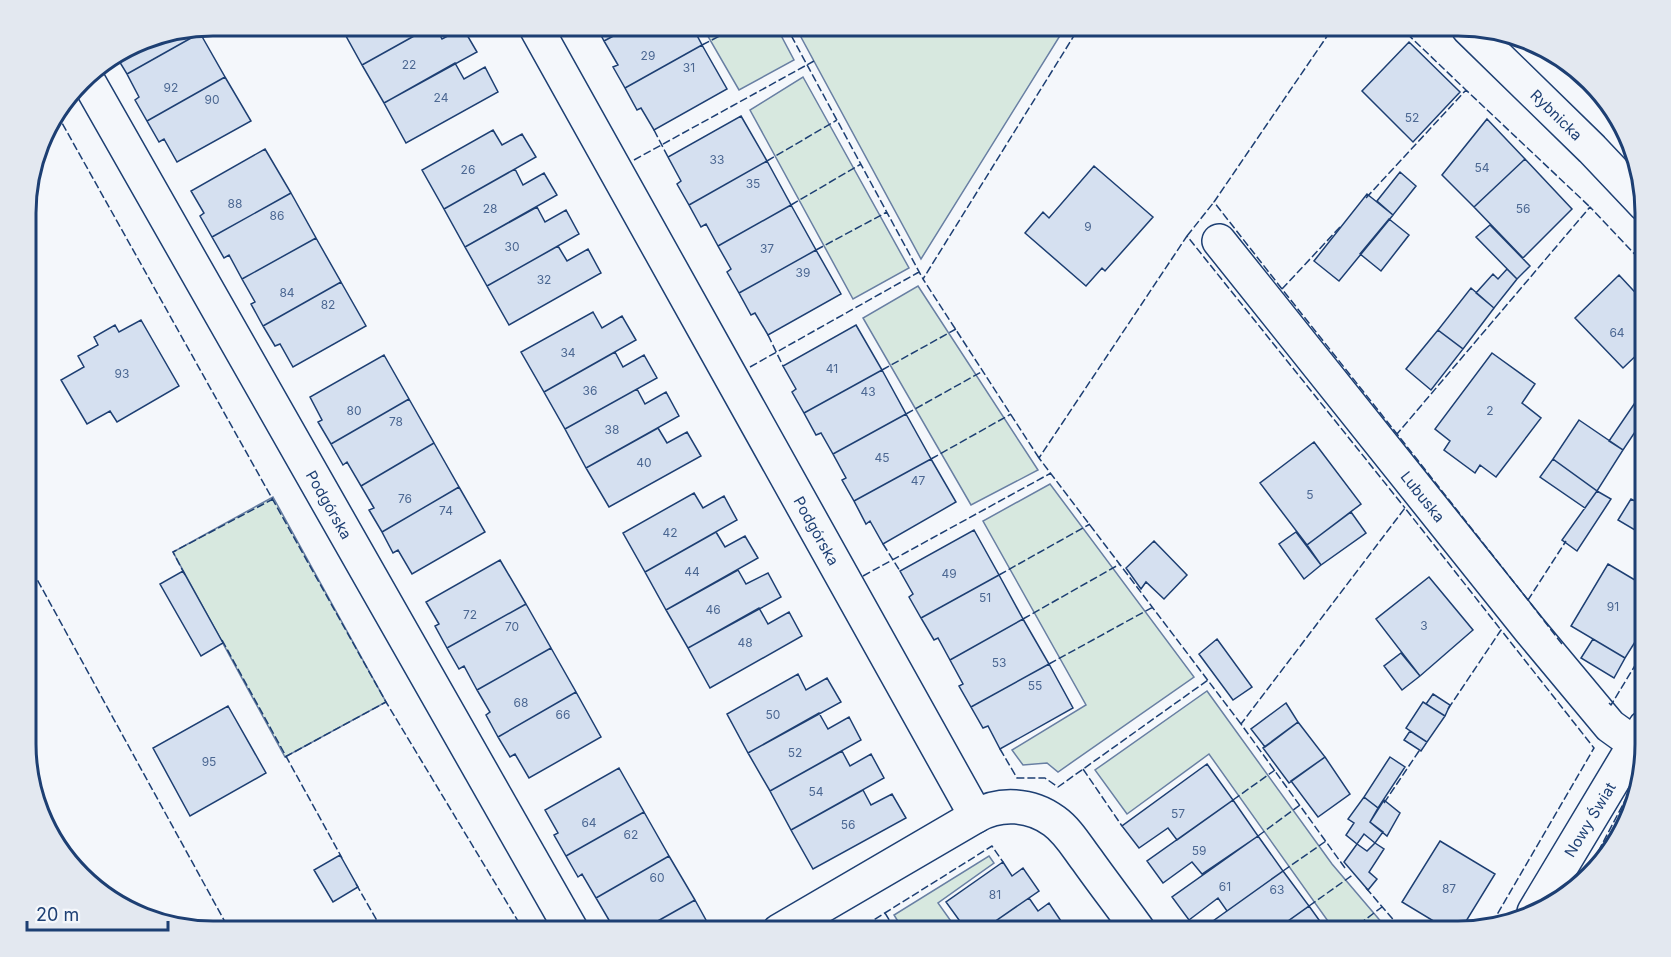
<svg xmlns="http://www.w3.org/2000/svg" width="1671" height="957" font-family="Inter,sans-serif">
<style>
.green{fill:#d7e8df;stroke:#687fa3;stroke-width:1.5}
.building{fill:#d5e0f0;stroke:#1d3f73;stroke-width:1.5}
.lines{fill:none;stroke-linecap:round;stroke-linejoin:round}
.minor-casing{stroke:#1d3f73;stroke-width:36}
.minor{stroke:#f4f7fb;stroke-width:33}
.fence{stroke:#1d3f73;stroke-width:1.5;stroke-dasharray:8 3;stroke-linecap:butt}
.labels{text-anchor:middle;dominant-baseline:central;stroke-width:4.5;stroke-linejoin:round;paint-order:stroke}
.number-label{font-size:12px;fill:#4b6792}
.street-label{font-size:15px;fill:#1d3f73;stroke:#f4f7fb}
.rim{fill:none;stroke:#1d3f73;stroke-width:3}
</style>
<rect width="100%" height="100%" fill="#f4f7fb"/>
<path class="green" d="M702,26H776L794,60L739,90Z
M795,26H1066L921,259Z
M803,77L909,268L853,299L750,110Z
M918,286L1038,470L971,505L863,318Z
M1050,484L1194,677L1058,772L1047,763L1023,765L1012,750L1086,705L983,521Z
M273,497L386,702L285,757L173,552Z
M1207,691L1332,864L1389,931H1335L1209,754L1127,814L1095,770Z
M989,856L994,863L938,903L958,931H904L894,915Z"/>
<path class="building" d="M343,26H432L362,65L341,27Z
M432,26H435L442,39L463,28L477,52L384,103L362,65Z
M596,26H632L604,41Z
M632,26H692L702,45L625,88L613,67L618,65L604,41Z
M197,29L200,33L127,74L116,56L142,40Z
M200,33L225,77L147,121L135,100L139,97L127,74Z
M1409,42L1460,92L1413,142L1362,91Z
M702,45L727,89L654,130L641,108L637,110L625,88Z
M455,63L464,79L485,67L498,92L406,143L384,103Z
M225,77L251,121L177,162L164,139L159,142L147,121Z
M741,116L767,161L689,205L677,184L681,181L668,157Z
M1487,119L1525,159L1474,207L1442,175Z
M493,130L502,145L522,134L536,157L444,209L422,170Z
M265,149L291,193L212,237L200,216L204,213L191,191Z
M1525,159L1572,209L1523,258L1474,207Z
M767,161L791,205L718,246L706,224L701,227L689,205Z
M1094,166L1153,217L1105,271L1102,268L1086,286L1025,233L1043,212L1049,218Z
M515,169L523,185L544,173L557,195L465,247L444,209Z
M1400,172L1416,186L1393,215L1377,201Z
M291,193L316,238L242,279L229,255L224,258L212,237Z
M1367,194L1393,215L1339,281L1314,261Z
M791,205L816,250L739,293L727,272L731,269L718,246Z
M537,207L545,222L566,210L579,234L487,286L465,247Z
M1389,219L1409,235L1381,271L1360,254Z
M1490,225L1530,266L1517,279L1476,237Z
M316,238L341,282L263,326L251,304L255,302L242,279Z
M558,246L567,261L588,249L601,273L509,325L487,286Z
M816,250L841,294L768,335L755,313L751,315L739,293Z
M1507,269L1517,279L1494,308L1476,293L1493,274L1498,279Z
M1619,275L1645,303V347L1623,368L1575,318Z
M341,282L366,326L293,367L280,344L275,346L263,326Z
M1471,288L1494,308L1463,349L1438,330Z
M593,312L602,328L622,316L636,340L544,392L521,352Z
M141,320L179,386L117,422L110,411L87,424L61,380L84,367L78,356L98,345L94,337L115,325L119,332Z
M856,325L882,370L804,413L792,392L796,389L783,366Z
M1438,330L1463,349L1431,390L1406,369Z
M615,352L623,367L644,355L657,378L565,429L544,392Z
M1492,353L1535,384L1522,403L1541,418L1496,477L1480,465L1475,473L1444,450L1450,441L1435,429Z
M384,355L409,399L331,444L318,422L322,420L310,397Z
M882,370L906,414L833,454L821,433L816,435L804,413Z
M637,389L645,404L666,392L679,416L586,468L565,429Z
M1643,391L1645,417L1623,450L1609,441Z
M409,399L434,443L361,486L347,462L343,465L331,444Z
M906,414L931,459L854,501L842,480L846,478L833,454Z
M1579,420L1623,450L1597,491L1553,459Z
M658,428L667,443L687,432L701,456L609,507L586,468Z
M1314,442L1361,504L1307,545L1260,483Z
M434,443L459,487L382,532L369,510L374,508L361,486Z
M931,459L956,502L883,544L870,521L866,524L854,501Z
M1553,459L1597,491L1585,508L1540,477Z
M459,487L485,532L412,574L398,550L393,553L382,532Z
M1597,491L1611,499L1577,551L1562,540Z
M694,493L703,508L724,496L737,520L645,572L623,533Z
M1645,493V536L1618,520L1631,499L1639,503Z
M1351,512L1366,533L1321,565L1307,545Z
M974,530L999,575L921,618L909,597L913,594L900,571Z
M716,532L725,547L745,536L758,558L666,610L645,572Z
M1296,532L1321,565L1304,579L1279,544Z
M1154,541L1187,575L1164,599L1146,582L1141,589L1126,568Z
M500,560L526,604L447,648L435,626L439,624L426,602Z
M1608,564L1645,586V626L1625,658L1571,626Z
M738,570L746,584L768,573L781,597L688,648L666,610Z
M183,571L223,643L201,656L160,584Z
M999,575L1023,619L950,660L938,638L934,640L921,618Z
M1429,577L1473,630L1420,676L1376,619Z
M526,604L551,648L477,690L464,666L459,669L447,648Z
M759,608L768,624L789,612L802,636L710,688L688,648Z
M1023,619L1049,664L971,707L959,686L963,684L950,660Z
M1217,639L1252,687L1233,700L1199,654Z
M1593,639L1625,658L1614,678L1581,658Z
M551,648L576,692L498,737L486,715L490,712L477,690Z
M1401,653L1420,676L1402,690L1384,666Z
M1049,664L1073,708L1000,749L988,726L983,728L971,707Z
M798,674L806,690L827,678L841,702L748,753L727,714Z
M576,692L601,737L529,778L515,754L510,757L498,737Z
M1433,694L1450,705L1445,716L1426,704Z
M1423,702L1445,716L1427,742L1406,728Z
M1286,703L1298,722L1265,747L1251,729Z
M228,706L266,773L190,816L153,748Z
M819,713L828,729L849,717L861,740L770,791L748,753Z
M1298,722L1325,757L1289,783L1263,748Z
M1410,731L1427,742L1421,751L1404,740Z
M842,751L850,766L871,754L884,778L791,830L770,791Z
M1325,757L1350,794L1318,817L1291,781Z
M1390,757L1405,767L1378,808L1364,797Z
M1207,764L1233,800L1177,840L1168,828L1139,848L1122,826Z
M619,768L644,812L566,856L554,835L558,833L545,810Z
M863,790L871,805L892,794L906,818L813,869L791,830Z
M1364,797L1378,808L1370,822L1383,832L1375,843L1364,834L1357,844L1346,835L1354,823L1348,819Z
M1233,800L1258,836L1202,874L1192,862L1163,883L1147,861Z
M1384,800L1400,813L1387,836L1370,822Z
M644,812L669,856L596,898L582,874L578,877L566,856Z
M1258,836L1283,871L1227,911L1218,898L1189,920L1172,897Z
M1440,841L1495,874L1460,931H1450L1402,902Z
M1375,843L1384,849L1369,872L1377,879L1368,890L1344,862L1357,844L1367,851Z
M340,855L358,887L333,902L314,870Z
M669,856L695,900L640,931H610L604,923L609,920L596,898Z
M1003,862L1012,876L1023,868L1039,891L981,931H967L946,902Z
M1283,871L1309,906L1274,931H1199Z
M1029,898L1038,911L1049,903L1065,927L1058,931H981Z
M695,900L712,931H640Z
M1309,906L1327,931H1274Z"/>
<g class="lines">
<defs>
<g id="minor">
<path id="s1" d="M535,26L976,816C1000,802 1031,804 1054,821C1068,831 1077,847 1087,860C1104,884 1122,907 1139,931"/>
<path id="s2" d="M1468,28L1592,149L1645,205"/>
<path id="s3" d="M86,77L572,931"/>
<path id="s4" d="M1219,241L1530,630L1610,726L1635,744"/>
<path id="s5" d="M1534,912L1645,727"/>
<path d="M779,931L976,816"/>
</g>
</defs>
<use href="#minor" class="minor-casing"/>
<use href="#minor" class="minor"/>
<path class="fence" d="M786,26L923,279
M1399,26L1466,90
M702,45L739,26
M57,114L386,702L524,931
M654,130L668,157
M634,160L814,61
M767,161L837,120
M1366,198L1466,90L1590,207
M791,205L861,164
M1340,227L1282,289L1397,434
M1187,236L1214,202
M816,250L887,212
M1282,289L1214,202L1334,26
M768,335L783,366
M750,367L919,272
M882,370L956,329
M906,414L983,371
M1039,458L923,279L1080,26
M931,459L1011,414
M883,544L900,571
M27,561L230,931
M185,575L173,552L273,499
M999,575L1090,524
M863,576L1051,473
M1528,600L1397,434L1590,207L1645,265
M1023,619L1120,564
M222,640L342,858
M1562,644L1528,600L1566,541
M1049,664L1153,607
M1609,703L1611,705L1645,649
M1448,709L1501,630L1594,748L1491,925
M1241,724L1039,458L1187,236L1405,508
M1000,749L1017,778H1045L1058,787L1208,680
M285,757L386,702
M1083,769L1122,826
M1233,800L1275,770
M1384,803L1421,748
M1258,836L1300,805
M1345,868L1241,724L1405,508L1501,630
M1283,871L1326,841
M1588,871L1640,772
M356,884L383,931
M1366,888L1403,931
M1309,906L1354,874
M885,913L896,931
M856,931L992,846L1003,862
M1350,931L1382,907"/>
</g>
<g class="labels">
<g class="number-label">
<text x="648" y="55">29</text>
<text x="409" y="64">22</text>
<text x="689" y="67">31</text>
<text x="171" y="87">92</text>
<text x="441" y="97">24</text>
<text x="212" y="99">90</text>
<text x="1412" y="117">52</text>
<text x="717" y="159">33</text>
<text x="1482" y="167">54</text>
<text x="468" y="169">26</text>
<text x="753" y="183">35</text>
<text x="235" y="203">88</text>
<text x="490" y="208">28</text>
<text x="1523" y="208">56</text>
<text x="277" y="215">86</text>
<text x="1088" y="226">9</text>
<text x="512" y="246">30</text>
<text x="767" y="248">37</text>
<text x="803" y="272">39</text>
<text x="544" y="279">32</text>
<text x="287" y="292">84</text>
<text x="328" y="304">82</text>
<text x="1617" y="332">64</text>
<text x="568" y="352">34</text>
<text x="832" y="368">41</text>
<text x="122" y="373">93</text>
<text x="590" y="390">36</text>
<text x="868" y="391">43</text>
<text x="354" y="410">80</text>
<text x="1490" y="410">2</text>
<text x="396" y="421">78</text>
<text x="612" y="429">38</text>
<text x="882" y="457">45</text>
<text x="644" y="462">40</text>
<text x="918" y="480">47</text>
<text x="1310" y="494">5</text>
<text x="405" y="498">76</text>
<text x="446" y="510">74</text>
<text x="670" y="532">42</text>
<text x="692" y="571">44</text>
<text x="949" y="573">49</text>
<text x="985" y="597">51</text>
<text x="1613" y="606">91</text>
<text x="713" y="609">46</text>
<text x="470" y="614">72</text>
<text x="1424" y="625">3</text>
<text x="512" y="626">70</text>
<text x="745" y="642">48</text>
<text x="999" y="662">53</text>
<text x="1035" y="685">55</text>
<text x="521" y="702">68</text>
<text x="563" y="714">66</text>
<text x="773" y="714">50</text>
<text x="795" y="752">52</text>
<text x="209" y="761">95</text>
<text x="816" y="791">54</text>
<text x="1178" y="813">57</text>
<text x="589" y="822">64</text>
<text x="848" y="824">56</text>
<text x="631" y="834">62</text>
<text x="1199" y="850">59</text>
<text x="657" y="877">60</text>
<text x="1225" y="886">61</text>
<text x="1449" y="888">87</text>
<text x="1277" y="889">63</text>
<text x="995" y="894">81</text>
</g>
<g class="street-label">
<text stroke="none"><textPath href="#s2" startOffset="124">Rybnicka</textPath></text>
<text stroke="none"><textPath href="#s4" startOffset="327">Lubuska</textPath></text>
<text stroke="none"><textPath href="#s3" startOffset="492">Podgórska</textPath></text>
<text stroke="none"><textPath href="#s1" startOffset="578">Podgórska</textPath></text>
<text stroke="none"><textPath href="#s5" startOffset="108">Nowy Świat</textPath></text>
</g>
</g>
<path d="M0 0H1671V957H0ZM213 36H1458A177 177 0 0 1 1635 213V744A177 177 0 0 1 1458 921H213A177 177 0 0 1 36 744V213A177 177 0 0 1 213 36Z" fill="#e3e8f0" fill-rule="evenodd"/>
<path class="rim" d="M213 36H1458A177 177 0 0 1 1635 213V744A177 177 0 0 1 1458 921H213A177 177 0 0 1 36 744V213A177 177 0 0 1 213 36Z"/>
<path d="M27 921v9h141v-9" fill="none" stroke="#1d3f73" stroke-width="3"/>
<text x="36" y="921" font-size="18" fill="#1d3f73" stroke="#f4f7fb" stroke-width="4.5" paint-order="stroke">20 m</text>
</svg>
